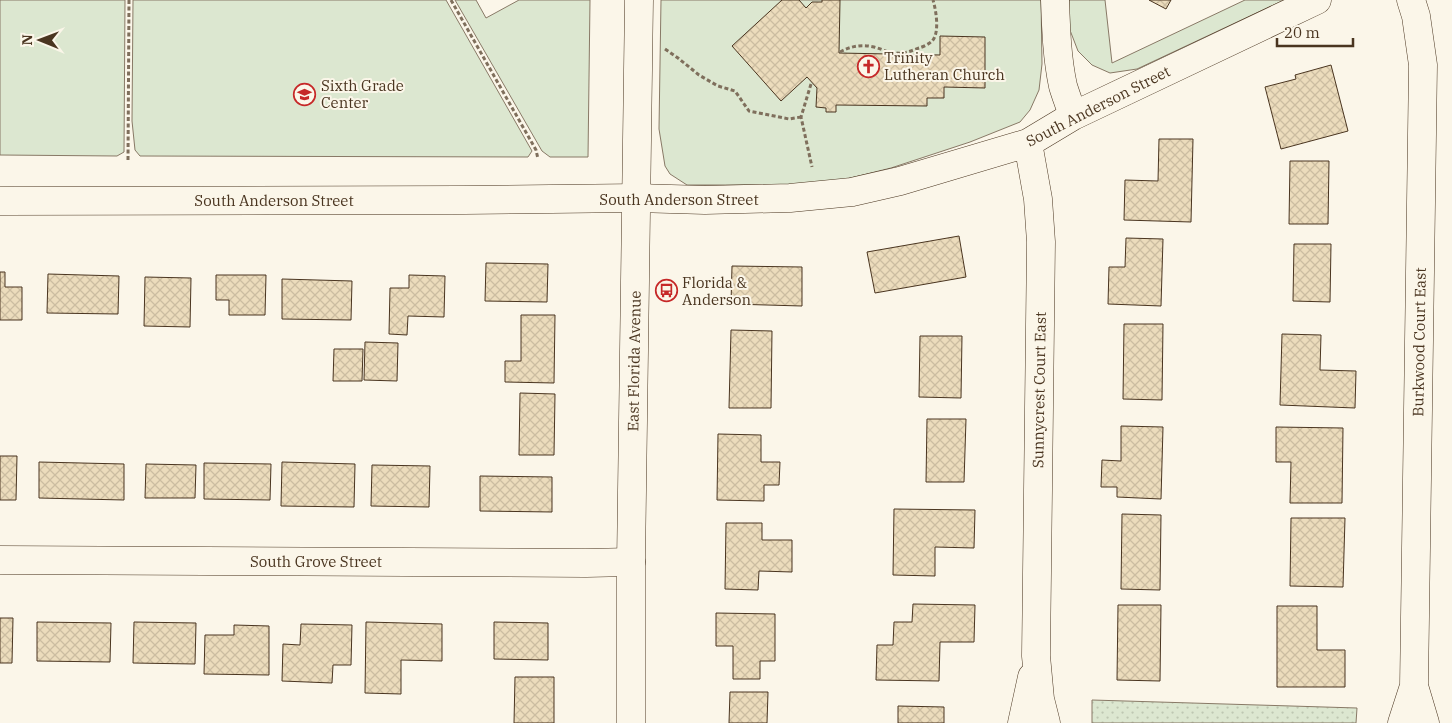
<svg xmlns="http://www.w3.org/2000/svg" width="1452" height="723" font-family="'IBM Plex Serif',serif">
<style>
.green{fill:#dce7d0;stroke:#887966}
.park{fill:url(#park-dots);stroke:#887966}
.building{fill:url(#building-cross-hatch);stroke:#4a3520}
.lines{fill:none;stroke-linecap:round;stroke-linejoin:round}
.minor-casing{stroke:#4a3520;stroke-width:29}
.major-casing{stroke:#4a3520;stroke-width:29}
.path{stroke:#7f6f5c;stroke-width:3;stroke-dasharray:4 2.5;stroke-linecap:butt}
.minor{stroke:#fbf6e9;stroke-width:28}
.major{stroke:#fbf6e9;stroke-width:28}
.labels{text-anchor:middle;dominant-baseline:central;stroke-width:4;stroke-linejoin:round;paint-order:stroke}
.poi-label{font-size:15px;fill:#4a3520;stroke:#fbf6e9;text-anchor:start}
.street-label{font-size:15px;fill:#4a3520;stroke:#fbf6e9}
</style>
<defs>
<pattern id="park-dots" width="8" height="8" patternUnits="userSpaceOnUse" patternTransform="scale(1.25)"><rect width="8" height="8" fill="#dce7d0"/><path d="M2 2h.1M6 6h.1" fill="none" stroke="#bec7b2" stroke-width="1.8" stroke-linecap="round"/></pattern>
<pattern id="building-cross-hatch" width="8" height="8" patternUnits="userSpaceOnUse" patternTransform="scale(1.25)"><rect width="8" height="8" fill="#ecdcbc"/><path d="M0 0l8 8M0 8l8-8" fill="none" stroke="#ccbda1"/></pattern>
</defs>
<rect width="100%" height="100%" fill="#fbf6e9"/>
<path class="green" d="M0,0H125L124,152L117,156L0,155Z
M133,0H446L532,151L528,157L140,156L135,150L132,121Z
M455,0H476L486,18L519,0H590L588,157H550L542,151Z
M661,0H1041L1042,64L1039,90L1030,110L1020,122L970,142L891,168L838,181L788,185H687L670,174L665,166L659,129Z
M1069,0H1105L1112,63L1245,0H1284L1137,69L1110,73L1092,65L1078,51L1068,25Z"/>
<path class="park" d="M1092,700L1357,708L1356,723H1092Z"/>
<path class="building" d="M782,0H799L806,8L812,2H822V0H840L839,53L940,55V36L985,37V88L944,87V98H927V106L836,105V112H826V108L816,107L817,88L807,77L781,101L732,46Z
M1149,0H1171L1166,9Z
M1331,65L1348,131L1281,149L1265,87L1296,79L1295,75Z
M1159,139H1193L1191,222L1124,220L1125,180L1158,181Z
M1290,161H1329L1328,224H1289Z
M959,236L966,277L875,293L867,252Z
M1126,238L1163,239L1161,306L1108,304L1109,267H1125Z
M1294,244H1331L1330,302L1293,301Z
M486,263L548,264L547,302L485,301Z
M732,266L802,267V306L731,304Z
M0,272H5V287H22V320H0Z
M48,274L119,276L118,314L47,313Z
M216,275H266L265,315H229V300H216Z
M409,275L445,276L444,317L408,316L407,335L389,334L390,288H409Z
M145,277L191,278L190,327L144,326Z
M282,279L352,281L351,320L282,319Z
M521,315H555L554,383L505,382V361H521Z
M1124,324H1163L1162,400L1123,399Z
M731,330L772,331L771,408H729Z
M1282,334L1321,335L1320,370L1356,371L1355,408L1280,405Z
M920,336H962L961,398L919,397Z
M365,342L398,343L397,381L364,380Z
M334,349H363L362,381H333Z
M520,393L555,394L554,455H519Z
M927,419H966L964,482H926Z
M1121,426L1163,427L1161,499L1117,497V487H1101L1102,460L1121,461Z
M1276,427L1343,428L1342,503H1290L1291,462H1276Z
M718,434L761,435V462H780L779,485H764V501L717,500Z
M0,456H17L16,500H0Z
M39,462L124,464V500L39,498Z
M282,462L355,464L354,507L281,506Z
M204,463L271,464L270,500L204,499Z
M146,464L196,465L195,498H145Z
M372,465L430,466L429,507L371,506Z
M480,476L552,477V512L480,511Z
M894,509L975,510L974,548L935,547V576L893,575Z
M1122,514L1161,515L1160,590L1121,589Z
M1291,518H1345L1343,587L1290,586Z
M726,523H762V540H792V572L759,571L758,590L725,589Z
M913,604L975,605L974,642H940L939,681L876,680L877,645H893L894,622H912Z
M1118,605H1161L1160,681L1117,680Z
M1277,606H1317V650H1345V687H1277Z
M716,613L775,614V661H760V679H733V646H716Z
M0,618H13L12,663H0Z
M37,622L111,623L110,662L37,661Z
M134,622L196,623L195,664L133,663Z
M366,622L442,624V661L401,660V694L365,693Z
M494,622L548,623V660L494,659Z
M301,624L352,625L351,665H333L332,683L282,681L283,644L300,645Z
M234,625L269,626V675L204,674L205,635H234Z
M515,677H554V723H514Z
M730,692H768L767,723H729Z
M898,706L944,707V723H898Z"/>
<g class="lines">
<defs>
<path id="minor" d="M1055,0C1056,29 1057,58 1063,86C1066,96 1070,106 1073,116
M1411,0L1416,16L1423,65L1414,686
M1028,143L1038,199L1041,242L1036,656L1040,699L1046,723
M0,201L464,200L636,198L705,200L790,198L852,192L900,181L1028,143L1073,116L1317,0
M0,560L586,563L631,562
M1022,723L1032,677
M1402,723L1414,686L1425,723"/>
<path id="major" d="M631,723V562L639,0"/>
</defs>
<use href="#minor" class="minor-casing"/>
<use href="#major" class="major-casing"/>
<path class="path" d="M451,0L536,150L538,159
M665,49L678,58L699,75L718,86L735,91L749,111L789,119L801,117
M840,52C851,46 862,44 874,47C882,49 888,53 896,53C904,54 911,51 919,48C923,47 929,44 932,41C940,33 936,10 933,0
M811,84L801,117L812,167
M128,160L129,0"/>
<use href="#minor" class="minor"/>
<use href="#major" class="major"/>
</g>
<defs>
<symbol id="church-ring" viewBox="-11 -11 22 22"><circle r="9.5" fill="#fbf6e9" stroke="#c62828" stroke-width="1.5"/><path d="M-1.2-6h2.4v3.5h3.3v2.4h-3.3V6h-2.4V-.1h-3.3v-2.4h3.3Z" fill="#c62828"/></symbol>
<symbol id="school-ring" viewBox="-11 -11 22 22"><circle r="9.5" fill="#fbf6e9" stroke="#c62828" stroke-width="1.5"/><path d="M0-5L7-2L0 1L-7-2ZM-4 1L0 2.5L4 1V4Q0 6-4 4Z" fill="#c62828"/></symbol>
<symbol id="bus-ring" viewBox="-11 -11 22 22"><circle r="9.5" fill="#fbf6e9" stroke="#c62828" stroke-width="1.5"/><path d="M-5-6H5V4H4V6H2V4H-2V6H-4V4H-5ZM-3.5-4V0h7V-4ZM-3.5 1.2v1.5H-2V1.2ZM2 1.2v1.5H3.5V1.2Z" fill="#c62828"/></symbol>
</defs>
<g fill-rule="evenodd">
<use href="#church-ring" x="856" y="54" width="25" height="25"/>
<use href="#school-ring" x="292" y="82" width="25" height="25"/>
<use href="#bus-ring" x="654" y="278" width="25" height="25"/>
</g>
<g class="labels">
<g class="poi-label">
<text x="884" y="57">Trinity<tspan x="884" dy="17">Lutheran Church</tspan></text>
<text x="321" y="85">Sixth Grade<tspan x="321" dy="17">Center</tspan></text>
<text x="682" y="282">Florida &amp;<tspan x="682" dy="17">Anderson</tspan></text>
</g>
<g class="street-label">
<text transform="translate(1098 106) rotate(-27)">South Anderson Street</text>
<text x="679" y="199">South Anderson Street</text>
<text x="274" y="200">South Anderson Street</text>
<text transform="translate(1419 342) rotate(-89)">Burkwood Court East</text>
<text transform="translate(634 361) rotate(-89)">East Florida Avenue</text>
<text transform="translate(1039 390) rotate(-89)">Sunnycrest Court East</text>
<text x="316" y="561">South Grove Street</text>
</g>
</g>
<g transform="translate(40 40) rotate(271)" stroke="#fbf6e9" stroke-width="4" paint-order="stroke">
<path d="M0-4L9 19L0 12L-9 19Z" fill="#4a3520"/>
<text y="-8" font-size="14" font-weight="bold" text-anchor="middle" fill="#4a3520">N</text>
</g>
<path d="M1277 38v8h76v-8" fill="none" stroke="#4a3520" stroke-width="2.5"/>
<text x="1284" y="38" font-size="15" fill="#4a3520" stroke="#fbf6e9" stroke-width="4" paint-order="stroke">20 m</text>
</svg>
